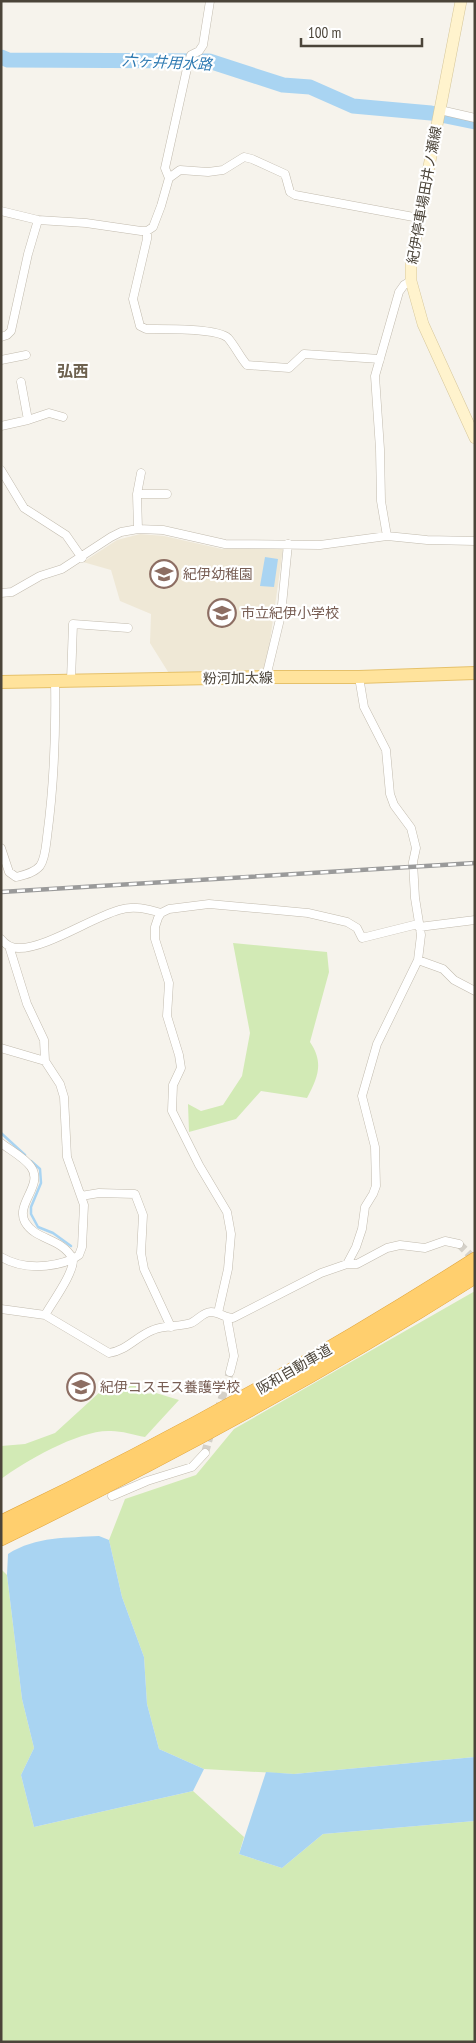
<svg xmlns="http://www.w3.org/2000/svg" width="476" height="2043" font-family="'PT Sans Narrow','Noto Sans JP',sans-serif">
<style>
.education{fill:#efe8d6}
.green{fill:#d2eab5}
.water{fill:#a9d4f2}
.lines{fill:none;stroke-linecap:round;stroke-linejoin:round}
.stream{stroke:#a9d4f2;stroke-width:2.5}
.river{stroke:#a9d4f2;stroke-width:15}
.street-tunnel{stroke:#d4d0c8;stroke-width:8;stroke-dasharray:8 4;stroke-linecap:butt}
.street-casing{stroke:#c2bbae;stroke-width:9}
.secondary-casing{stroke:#d6c79b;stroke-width:12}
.primary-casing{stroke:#e6c16a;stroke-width:14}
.highway-casing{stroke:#e0a43c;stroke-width:16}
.street{stroke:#fff;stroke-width:8}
.secondary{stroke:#fff3cd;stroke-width:11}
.primary{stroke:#ffe39c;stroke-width:12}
.highway{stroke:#ffcf6e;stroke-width:15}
.rail-casing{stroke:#9a9a9a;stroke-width:4.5}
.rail{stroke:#fff;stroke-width:2.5;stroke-dasharray:8;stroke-linecap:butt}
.labels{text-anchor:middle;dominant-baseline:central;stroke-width:4.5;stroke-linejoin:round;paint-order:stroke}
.street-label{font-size:14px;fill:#4b4439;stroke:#fff}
.education-label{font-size:14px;fill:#785e54;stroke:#fff;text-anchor:start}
.water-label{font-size:15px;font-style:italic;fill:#2e7ab2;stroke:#fff}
.quarter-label{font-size:16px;font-weight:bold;fill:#6e6250;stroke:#fff}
</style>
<rect width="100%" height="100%" fill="#f6f3ec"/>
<path class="education" d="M140,534L164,536L222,549H283L266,669L259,674L170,675L150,643L151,614L120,601L111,570L83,562L117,540Z"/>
<path class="green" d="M233,943L327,952L329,972L310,1042C324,1063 318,1077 307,1098L261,1091L236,1119L189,1132L188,1104L201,1111L223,1105L242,1076L250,1033Z
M475,1291V1757L294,1774L204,1769L159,1749L147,1704L144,1657L122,1597L109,1540L125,1499L196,1475L234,1429Z
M138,1384L143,1394L156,1393L179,1400L145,1437C134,1435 122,1431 111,1431C81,1429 25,1461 1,1479V1446L25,1444L55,1433L101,1391Z
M1,1569L7,1575L22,1699L34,1748L21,1775L34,1827L193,1791L244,1837L239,1854L282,1868L323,1834L475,1821V2042H1Z"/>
<path class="water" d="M265,557L278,559L274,587L260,586Z
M99,1536L109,1540L122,1597L144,1657L147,1704L159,1749L204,1769L193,1791L34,1827L21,1775L34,1748L22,1699L7,1575L8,1554C36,1536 68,1538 99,1536Z
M475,1757V1821L323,1834L282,1868L239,1854L266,1772L294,1774Z"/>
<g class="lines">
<path class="stream" d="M1,1133L25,1155
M31,1161L40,1169L41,1183L31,1207V1214L38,1227L53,1233L71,1246"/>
<path class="river" d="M1,57L8,60L209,61L283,85L310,87L353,106L431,113L475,122"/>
<path class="street-tunnel" d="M459,1244L475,1260
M218,1411L230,1372
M205,1453L211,1431"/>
<defs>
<path id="street" d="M440,110L475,118
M169,178L180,170L208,172L223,170L244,157L252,159L285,174L290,192L295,195L419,218
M1,211L38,220L86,223L141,231H147L153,227L161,206L169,178L165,168L188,64L191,55L199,51L203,45L210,1
M147,231V239L133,299L140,326L146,329C162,329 218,328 228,338C235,346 240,357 247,365L289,368L304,354L380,359
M1,337L7,335L11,331L28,254L38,220
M1,360L26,355
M21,382L28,420
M1,426L28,420L49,413L63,417
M1,470L24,508L66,535L82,558
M137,494H167
M138,529L137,494L141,473
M387,536L381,501L380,449L375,376L399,292L404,285L411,281
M1,593L12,592L40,576L62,569L111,537L121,532L138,529L163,530L225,544L320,545L387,536L427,540L475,541
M266,677L281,615L288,544
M71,680L73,624L128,628
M1,848L9,872L16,877C24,875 34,873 40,866C45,859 46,846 47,837C54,785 56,733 55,681
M419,927L475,920
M1,939C5,944 11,948 18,948C45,949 91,918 119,910C133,905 148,909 161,913
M9,946L27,1004L44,1040L45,1061
M418,960L443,969L454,980L475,991
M1,1048L45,1061L60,1084L64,1097L67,1157L84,1205L82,1247L79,1255L73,1259C74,1273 53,1301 45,1315
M1,1143C10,1150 25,1158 31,1167C44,1185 15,1204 25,1222C36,1241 61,1237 73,1259C51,1268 23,1270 1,1257
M81,1196L99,1193L135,1194L143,1215L141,1253L144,1269L171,1327
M347,1264L356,1247L362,1229L365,1207L373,1194L376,1186L375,1147L362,1096L377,1044L418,960L421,935L415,898L413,862L416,848L411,828L394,805L390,794L386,750L364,707L359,677
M1,1309L45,1315L109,1353C126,1351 137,1336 153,1330C164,1325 179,1327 191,1323C198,1320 203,1312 211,1312C219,1312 225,1318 233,1318L321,1273L347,1264H357L387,1248L400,1245L425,1248L445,1241L459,1244
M218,1313L228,1269L231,1234L227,1212L199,1165L172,1111L173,1085L181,1068L179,1055L167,1016L169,983L155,939V927L158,918L161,913L169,909L209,904L308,913L347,922L357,928L362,938L418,924
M227,1318L234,1356L230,1372
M112,1496L147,1481L192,1467L205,1453"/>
<path id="secondary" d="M461,1L419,218L411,264V281L423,324L475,438"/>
<path id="primary" d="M1,682L266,677H359L475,673"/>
<path id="highway" d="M1,1523C164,1445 323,1357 475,1260
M1,1538C163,1459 322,1373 475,1276"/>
</defs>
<use href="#street" class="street-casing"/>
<use href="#secondary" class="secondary-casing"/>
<use href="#primary" class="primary-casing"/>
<use href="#highway" class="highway-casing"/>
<use href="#street" class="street"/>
<use href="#secondary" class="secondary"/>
<use href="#primary" class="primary"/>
<use href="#highway" class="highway"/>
<defs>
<path id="rail" d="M1,892L475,863"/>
</defs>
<use href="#rail" class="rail-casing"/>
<use href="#rail" class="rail"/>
</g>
<defs>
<symbol id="school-ring" viewBox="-11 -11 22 22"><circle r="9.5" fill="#fff" stroke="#8d6e63" stroke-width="1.5"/><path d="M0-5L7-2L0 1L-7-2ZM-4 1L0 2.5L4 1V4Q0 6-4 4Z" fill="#8d6e63"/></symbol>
</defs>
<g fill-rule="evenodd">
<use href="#school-ring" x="148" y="558" width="32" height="32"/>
<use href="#school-ring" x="206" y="597" width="32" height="32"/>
<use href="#school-ring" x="65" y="1371" width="32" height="32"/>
</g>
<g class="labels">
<g class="street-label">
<text transform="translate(424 195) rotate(-80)">紀伊停車場田井ノ瀬線</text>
<text transform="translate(238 678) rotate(-1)">粉河加太線</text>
<text transform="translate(294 1369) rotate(-30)">阪和自動車道</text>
</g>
<g class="education-label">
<text x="183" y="574">紀伊幼稚園</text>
<text x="241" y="613">市立紀伊小学校</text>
<text x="100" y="1387">紀伊コスモス養護学校</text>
</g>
<g class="water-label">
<text transform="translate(167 62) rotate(3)">六ヶ井用水路</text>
</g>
<g class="quarter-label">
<text x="73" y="371">弘西</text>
</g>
</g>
<rect width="476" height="2043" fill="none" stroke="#4b4439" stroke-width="5"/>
<path d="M301 38v8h121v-8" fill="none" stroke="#4b4439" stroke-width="2.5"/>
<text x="308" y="38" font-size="15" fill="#4b4439" stroke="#ffffff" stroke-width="4" paint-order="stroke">100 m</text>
</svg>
